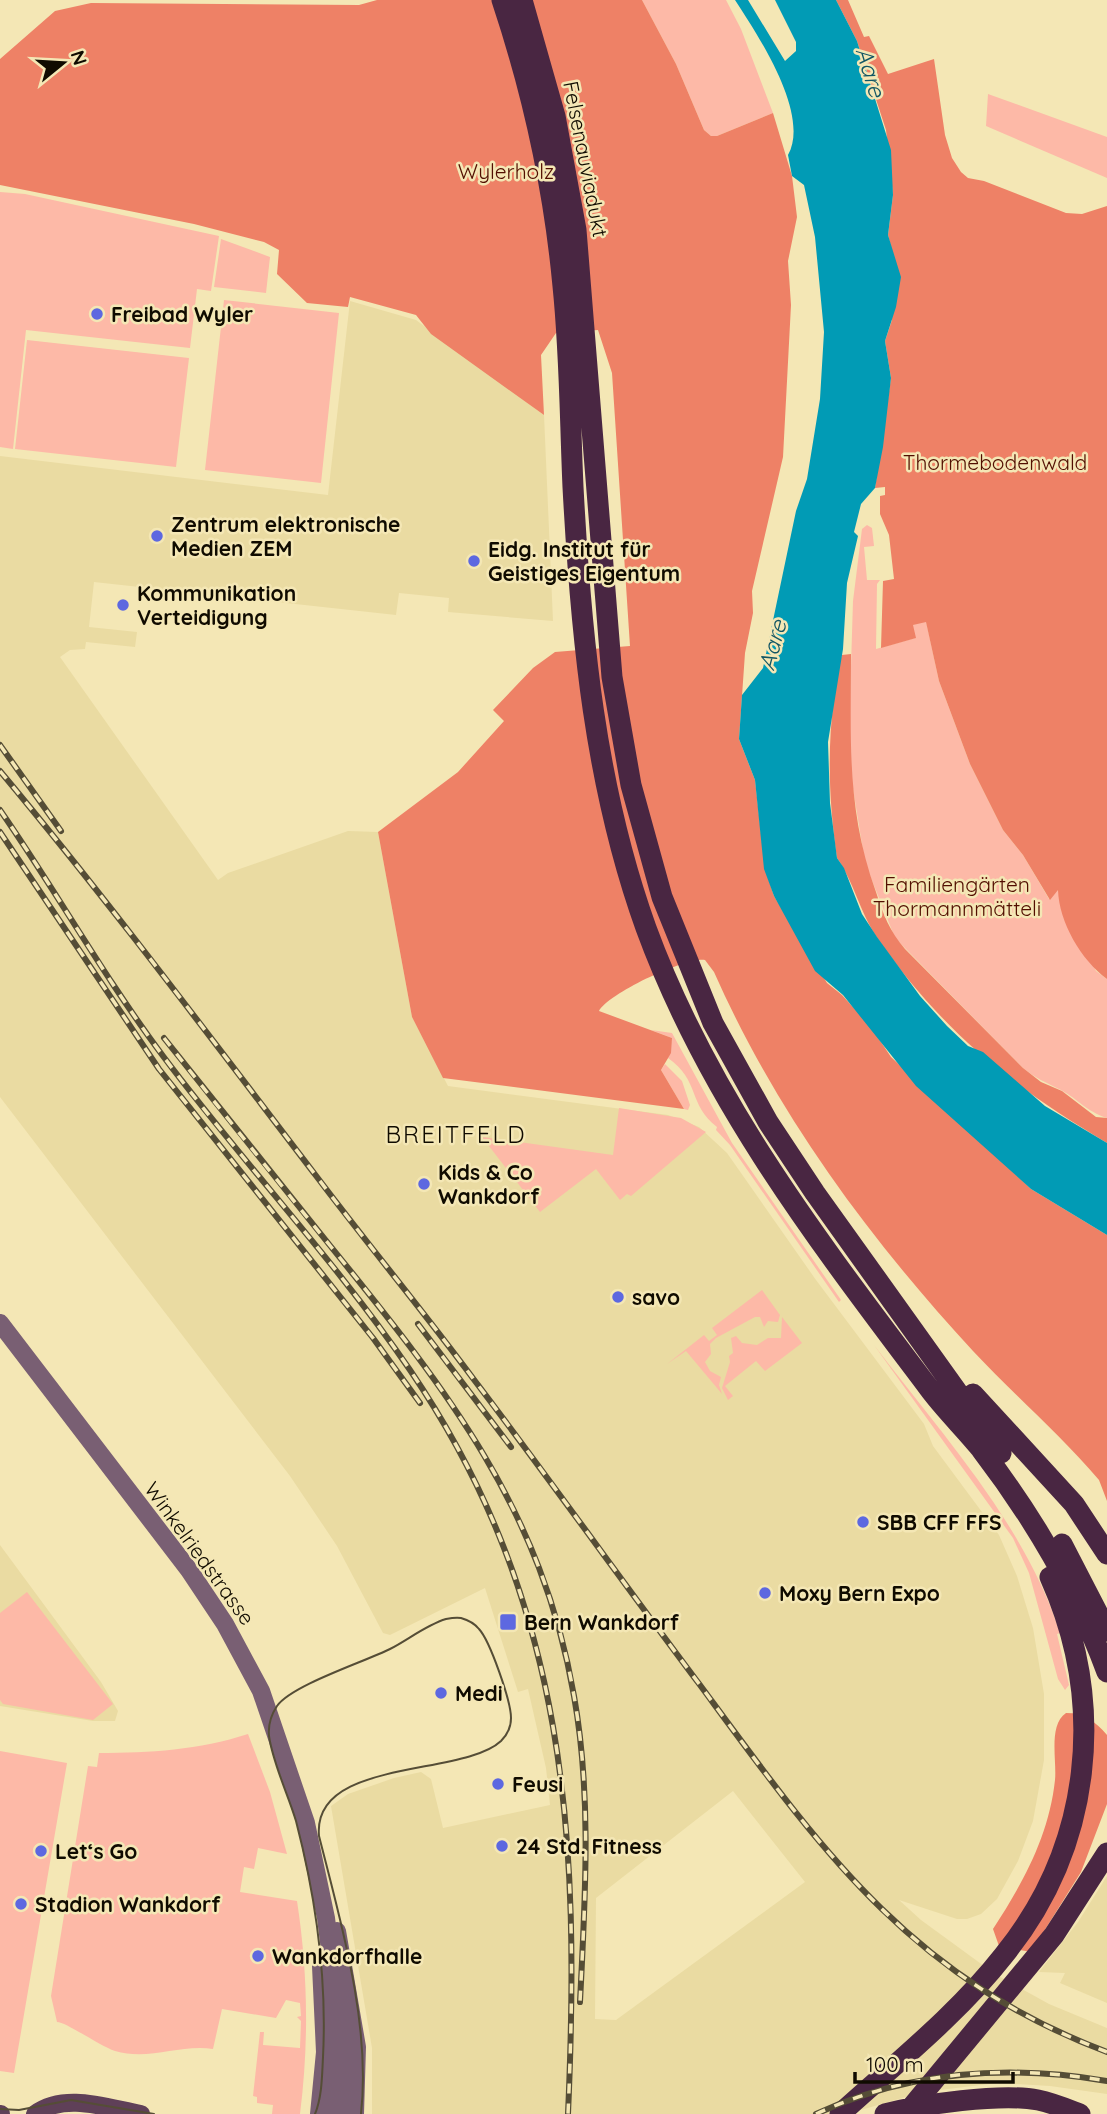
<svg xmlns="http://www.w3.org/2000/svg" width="1107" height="2114" font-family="Quicksand,sans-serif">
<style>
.built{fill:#eadba2;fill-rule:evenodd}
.green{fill:#fdb9a7}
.forest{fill:#ee8166}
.water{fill:#019bb5}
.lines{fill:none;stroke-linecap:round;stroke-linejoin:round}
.secondary{stroke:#795f73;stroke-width:18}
.primary{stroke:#5f4058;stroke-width:18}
.highway{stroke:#492642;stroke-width:21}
.tram{stroke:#554d36;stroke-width:2}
.rail-casing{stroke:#554d36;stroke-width:6}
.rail{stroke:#f4e7b5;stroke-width:3.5;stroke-dasharray:10;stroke-linecap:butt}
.poi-dot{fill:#5d68e0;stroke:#f4e7b5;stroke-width:2.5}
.labels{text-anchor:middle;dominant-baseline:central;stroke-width:5;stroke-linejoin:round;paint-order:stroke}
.street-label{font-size:21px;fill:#100b00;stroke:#f4e7b5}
.park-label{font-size:21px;fill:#520e00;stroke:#f4e7b5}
.poi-label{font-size:21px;font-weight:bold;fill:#100b00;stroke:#f4e7b5;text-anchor:start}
.water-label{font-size:23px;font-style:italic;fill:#125664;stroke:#f4e7b5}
.quarter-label{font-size:24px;letter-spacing:2px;fill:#100b00;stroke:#f4e7b5}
</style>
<rect width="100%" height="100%" fill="#f4e7b5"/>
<path class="built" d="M350,301L416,320L544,415L553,621L448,612L449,598L399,593L396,615L94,582L89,627L137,632L135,647L86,642L85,649L70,650L60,657L218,880L228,873L348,831L378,832L412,1017L448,1086L668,1115L699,1127L727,1153L816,1280L924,1424L933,1446L999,1535L1017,1576L1033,1628L1044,1694V1760L1033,1821L1018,1861L997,1899L981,1914L967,1919H957L899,1900L921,1920L995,1974L1049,2004L1107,2028V2094L1050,2086L998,2083L923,2092L847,2114H372V2048L331,1806L348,1794L394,1778L421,1772L431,1779L443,1828L550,1805L546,1768L528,1689L518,1692L485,1588L390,1635L383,1633L337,1546L290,1476L0,1097V456L328,495ZM733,1791L805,1882L616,2020L595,2019L596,1898Z
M0,1545L101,1682L118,1711L115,1721H93L0,1706Z
M1107,1876V2003L1060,1983L1065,1973L1039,1972L1078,1922Z"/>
<path class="green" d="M642,0H726L741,29L773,113L717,136H711L704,130L676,64Z
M988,94L1107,137V178L986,126Z
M0,192L25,194L219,236L211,291L197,289L190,348L26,330L13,449L0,447Z
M221,239L270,257L266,293L214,287Z
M224,300L339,313L321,483L205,470Z
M27,340L189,358L176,467L15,449Z
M867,525L872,528L874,546L864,547L867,580H880L877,584L876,649L915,638L912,625L926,621L939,681L970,764L1003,830L1023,855L1049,899L1058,889L1096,971L1107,979V1118C1086,1111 1079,1100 1061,1090C1047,1083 1035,1078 1023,1068L895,938L865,863L850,770L849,731L853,601L862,529Z
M651,1030L672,1033L732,1143L841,1300L839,1302L730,1145L716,1130L717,1127C688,1105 700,1080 668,1058L672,1038Z
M665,1064L682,1081L690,1105L688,1110L684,1109L661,1070Z
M619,1108L681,1118L706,1132L631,1196L627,1194L620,1200L596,1169L540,1212L482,1137L613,1155Z
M762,1290L780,1315L778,1322L768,1321L764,1327L760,1317H755L716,1338L710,1344L711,1354L705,1362L710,1371L721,1377L719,1385L722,1394L686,1351L667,1364L704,1335L709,1341L717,1335L712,1328Z
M782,1317L802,1343L765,1371L756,1361L725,1386L733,1396L728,1400L722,1388L730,1362L729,1356L733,1353L731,1338L736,1336L742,1343L757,1345L768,1338H781Z
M874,1345C942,1435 1025,1524 1060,1633L1057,1634L1069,1685L1065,1690L1058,1679L1029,1573L1013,1538Z
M27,1592L113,1704L93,1720L3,1704L0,1700V1613Z
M248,1734L270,1792L287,1854L258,1848L254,1869L244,1867L240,1892L297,1901C308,1972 309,2043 300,2114H272L273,2105L257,2103V2097L253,2096L260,2032H264L263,2045L300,2048L301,2021L297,2017L301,2016L300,2003L286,2000L276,2018L222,2009L213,2049C180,2044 149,2061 115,2051C100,2046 66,2022 57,2022L51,1996L88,1766L97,1767L99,1753C150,1753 199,1750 248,1734Z
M0,1751L67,1763L14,2073L0,2071Z"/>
<path class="forest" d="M377,0H642L676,64L704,130L711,136H717L773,113L792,176L797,217L788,261L791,305L783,457L752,591L753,613L745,653L739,739L755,780L765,869L774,896L827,983L842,995L871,1027L891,1057L1031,1189L1107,1235V1501L1099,1480C1060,1434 1014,1395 973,1351C868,1237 777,1114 714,972L705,960C686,957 609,993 599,1011L672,1038L671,1053L661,1070L684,1109L443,1078L412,1017L378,832L458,772L504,721L493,710L533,668L555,652L630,646L612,373L598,330L556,333L541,355L544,415L431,334L416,315L350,297L348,307L307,303L277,274L279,250L264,242L194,224L0,185V59L55,11L91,3L359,5Z
M836,0H848L864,37L869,36L888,74L934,59L945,135L952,158L961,172L968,178L984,181L1066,213L1082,214L1107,206V979C1081,960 1059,922 1058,890L1050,900L1023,855L1003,830L970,764L939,681L926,622L913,625L916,638L881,648L883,581L894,579L889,535L880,514V496L885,495V487L875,488L891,378L885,341L892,320L893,255L888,235L893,195L886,130L857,41Z
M851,654C851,740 846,809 876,892C883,914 890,932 905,949L1023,1068L1041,1082L1062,1091L1096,1117L1107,1118V1143C1011,1086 942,1031 878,939C860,913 854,882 837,858C829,803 827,752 834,697C836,683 837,668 842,655Z
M1066,1713C1084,1713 1095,1721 1107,1735V1804L1081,1872L1031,1952L999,1946L993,1929C1023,1883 1049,1836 1055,1780C1057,1761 1048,1725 1066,1713Z"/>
<path class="water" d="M735,0H748L785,61L796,51V42L775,0H836L857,41L891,150L893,195L888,235L901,277L896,307L885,341L891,378L883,447L875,488L861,504L854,532L858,536L847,583L843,649L828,742L830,803L837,858L844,868L862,914L877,937L920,996L947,1026L968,1046L983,1052L1045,1106L1107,1143V1235L1031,1189L916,1086L843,995L815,971L774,896L764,869L755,780L739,739L742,695L763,668L796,511L807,479L820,399L824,332L815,237L804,185L792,176L788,155C811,114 757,34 735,0Z"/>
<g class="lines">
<path class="secondary" d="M0,1323L189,1570L225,1624L261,1691L306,1823L326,1918L341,2038L337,2114
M337,1931L357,2047L355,2114
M319,2114L325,2052L321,1966"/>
<path class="primary" d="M0,2114H1
M35,2114C65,2092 107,2108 141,2114"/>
<path class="highway" d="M502,0C533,93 554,189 563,286C570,353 570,420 573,487C581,637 595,786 646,928C709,1100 819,1242 928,1387C944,1409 964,1428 981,1449C1033,1517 1077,1591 1107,1672
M522,0L555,116L576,230L612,677L631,785L662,897L713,1023L768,1122L815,1193L1001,1453
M973,1394L1074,1504L1107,1554
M1062,1544L1107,1631
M840,2114C896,2063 957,2015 1004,1955C1092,1846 1107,1704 1050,1577
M885,2114C922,2104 1001,2093 1038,2100C1053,2103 1067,2109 1080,2114
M906,2114L1054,1935L1107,1853"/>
<path class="tram" d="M0,2109L19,2110L71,2100L154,2114
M315,2114C322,2097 322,2076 323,2057C327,1978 316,1898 296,1821C288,1794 273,1764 269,1736C268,1725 271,1715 277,1706C292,1685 364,1662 390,1649C408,1640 426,1625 446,1619C451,1618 456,1617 461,1618C468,1620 475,1624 479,1629C490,1641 511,1701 511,1718C511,1727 507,1735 501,1741C463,1777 312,1758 319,1836C341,1923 371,2024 361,2114"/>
<defs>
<path id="rail" d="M0,745L61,831
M0,771C110,903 213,1041 317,1177C369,1246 424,1312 475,1381C551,1481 624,1584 700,1685C820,1848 909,1977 1107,2052
M0,810C56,891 104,977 163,1056C243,1163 335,1260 410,1370C569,1604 580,1841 568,2114
M0,832L159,1069L373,1338L420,1403
M164,1038C220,1109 276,1179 332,1248C447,1390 542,1510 574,1696C592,1797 585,1900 580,2002
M418,1324L511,1447
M816,2114C909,2071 1006,2064 1107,2081"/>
</defs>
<use href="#rail" class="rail-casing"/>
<use href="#rail" class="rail"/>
</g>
<g class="poi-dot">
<circle cx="97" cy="314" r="7"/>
<circle cx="157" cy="536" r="7"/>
<circle cx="474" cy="561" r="7"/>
<circle cx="123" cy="605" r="7"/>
<circle cx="424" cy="1184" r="7"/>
<circle cx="618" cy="1297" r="7"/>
<circle cx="863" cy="1522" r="7"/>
<circle cx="765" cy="1593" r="7"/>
<rect x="499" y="1613" width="18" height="18" rx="3.5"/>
<circle cx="441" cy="1693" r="7"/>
<circle cx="498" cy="1784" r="7"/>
<circle cx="502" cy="1846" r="7"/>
<circle cx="41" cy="1851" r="7"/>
<circle cx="21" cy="1904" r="7"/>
<circle cx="258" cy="1956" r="7"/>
</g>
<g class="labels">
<g class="street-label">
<text transform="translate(586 159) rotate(79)">Felsenauviadukt</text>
<text transform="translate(200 1553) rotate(54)">Winkelriedstrasse</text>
</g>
<g class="park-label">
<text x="506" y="171">Wylerholz</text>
<text x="995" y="462">Thormebodenwald</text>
<text x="957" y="884">Familiengärten<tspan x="957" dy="24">Thormannmätteli</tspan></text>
</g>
<g class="poi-label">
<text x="111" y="314">Freibad Wyler</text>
<text x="171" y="524">Zentrum elektronische<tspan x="171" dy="24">Medien ZEM</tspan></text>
<text x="488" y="549">Eidg. Institut für<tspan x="488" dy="24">Geistiges Eigentum</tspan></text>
<text x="137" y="593">Kommunikation<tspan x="137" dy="24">Verteidigung</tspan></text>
<text x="438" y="1172">Kids &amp; Co<tspan x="438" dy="24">Wankdorf</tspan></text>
<text x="632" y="1297">savo</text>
<text x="877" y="1522">SBB CFF FFS</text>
<text x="779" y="1593">Moxy Bern Expo</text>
<text x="524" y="1622">Bern Wankdorf</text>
<text x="455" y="1693">Medi</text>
<text x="512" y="1784">Feusi</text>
<text x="516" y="1846">24 Std. Fitness</text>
<text x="55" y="1851">Let‘s Go</text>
<text x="35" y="1904">Stadion Wankdorf</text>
<text x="272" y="1956">Wankdorfhalle</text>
</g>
<g class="water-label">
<text transform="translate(871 72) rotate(73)">Aare</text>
<text transform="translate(772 645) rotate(-75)">Aare</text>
</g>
<g class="quarter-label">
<text x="456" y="1134">BREITFELD</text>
</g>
</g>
<g transform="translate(63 63) rotate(72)" stroke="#f4e7b5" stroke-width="5" paint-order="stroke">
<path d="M0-5L12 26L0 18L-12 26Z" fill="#100b00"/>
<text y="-10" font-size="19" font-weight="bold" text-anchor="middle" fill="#100b00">N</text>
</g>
<path d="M855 2072v10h158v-10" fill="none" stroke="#100b00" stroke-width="3.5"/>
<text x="866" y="2072" font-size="21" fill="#100b00" stroke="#f4e7b5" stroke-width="5" paint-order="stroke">100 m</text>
</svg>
